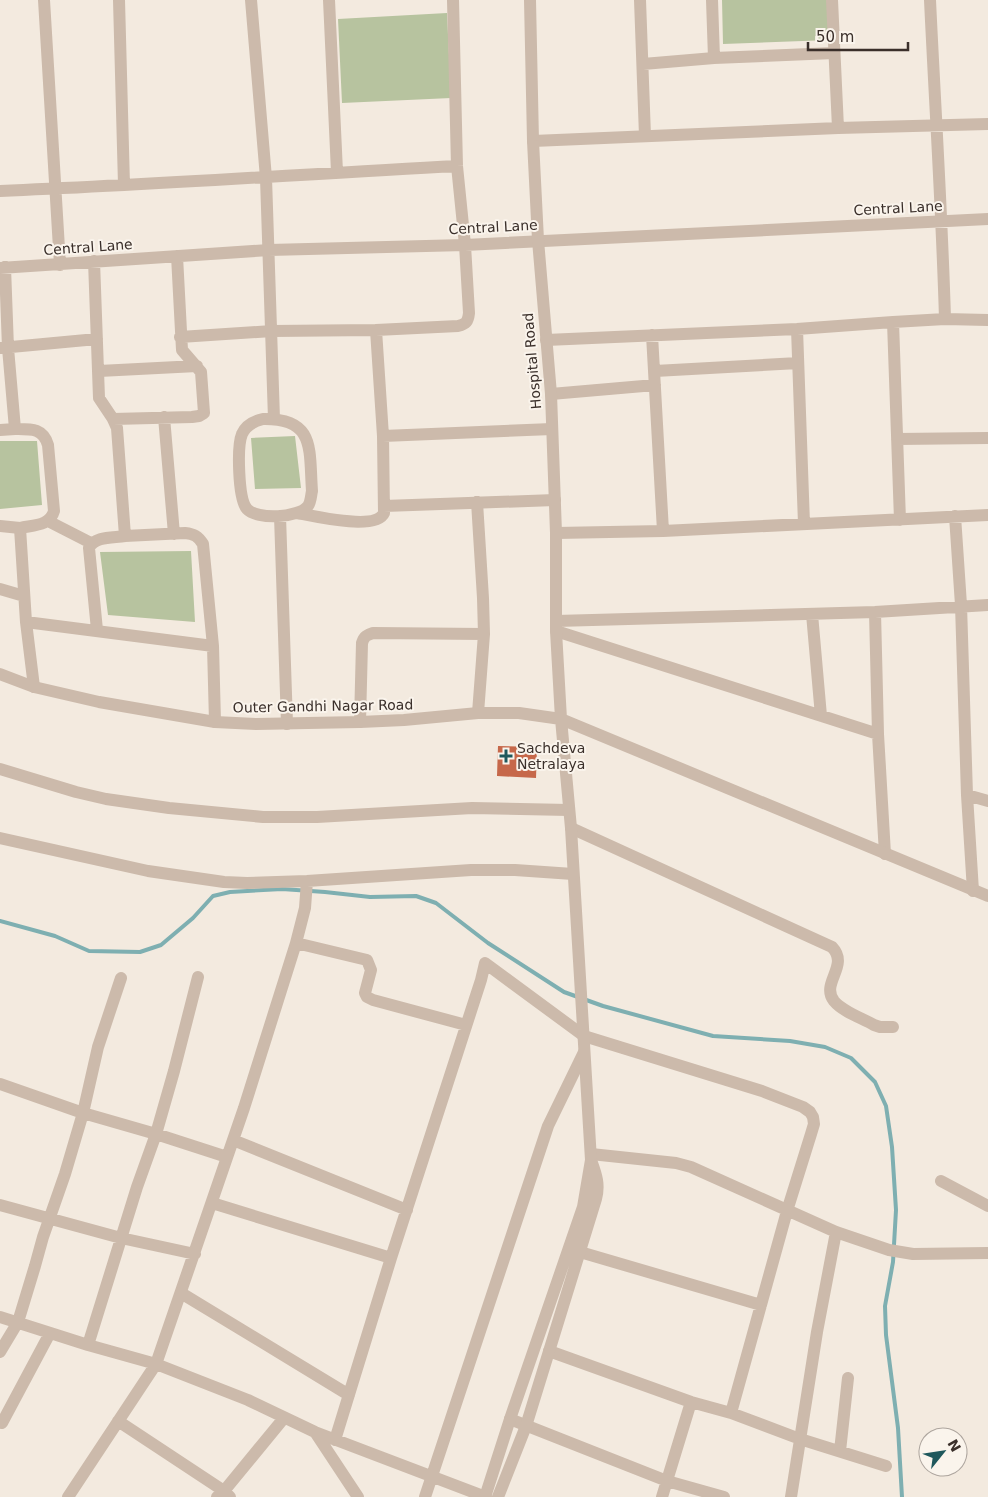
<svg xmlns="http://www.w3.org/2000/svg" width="988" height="1497" font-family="'DejaVu Sans',sans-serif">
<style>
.green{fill:#b7c39f}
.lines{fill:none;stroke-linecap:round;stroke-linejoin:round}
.stream{stroke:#7eafb1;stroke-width:4}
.building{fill:#c6684a}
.minor{stroke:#ccbaab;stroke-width:12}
.tertiary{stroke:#ccbaab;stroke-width:12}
.poi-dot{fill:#1f585c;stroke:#faf4ec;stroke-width:2}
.labels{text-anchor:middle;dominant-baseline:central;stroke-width:4;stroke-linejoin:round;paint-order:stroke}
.street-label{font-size:14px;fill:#3a2f2a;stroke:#faf4ec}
.poi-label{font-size:14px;fill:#3a2f2a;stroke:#faf4ec;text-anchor:start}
</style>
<rect width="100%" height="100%" fill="#f3eadf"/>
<path class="green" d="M722,0H828L830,40L723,44Z
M447,13L451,98L342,103L338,19Z
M295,436L301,488L255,489L251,438Z
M0,441H37L42,505L0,509Z
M191,551L195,622L108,615L100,552Z"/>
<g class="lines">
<path class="stream" d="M0,921L55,936L89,951L140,952L161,945L193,918L213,896L230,892L282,889L325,892L370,897L416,896L436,903L488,943L564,992L603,1006L713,1036L790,1041L825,1047L851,1058L875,1082L886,1106L892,1147L896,1210L893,1262L885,1306L886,1335L898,1428L902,1497"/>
</g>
<path class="building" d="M498,746L537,747L536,778L497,776Z"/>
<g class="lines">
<path class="minor" d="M44,0L60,265
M119,0L124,185
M251,0L266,178L274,419
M329,0L337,172
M640,0L645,136
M712,0L714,58
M832,0L838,128
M930,0C935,106 942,213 945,319
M643,64L714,58L834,53
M533,141L838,128L988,124
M0,191C152,185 305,174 457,166
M94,261L99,398L113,419L117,428L125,536L185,533C194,534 198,536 203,544L213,646L215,722
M0,268L269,250L465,245L988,219
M797,329L804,524
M652,335L663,531
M180,337L272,331L376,330L458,326C466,324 468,322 469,313L465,245L457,166L453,0
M546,340L797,329L893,322
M0,348L97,339
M99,371L197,366
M655,371L798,363
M551,394L655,385
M164,417L174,534
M113,419L192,417L199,416L204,413L201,372L182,350L177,256
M263,419C316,418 309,450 312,491C311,495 311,502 308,506C299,518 257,520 247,509C238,499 237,446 242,434C246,425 255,421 263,419Z
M15,429C31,429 43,428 48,445L54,511C50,526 33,525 20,528
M0,430L15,429L8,348L5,267
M383,436L552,429
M897,439L988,438
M477,502L483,598L484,634L478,713
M384,506L555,500
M297,513C313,516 376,531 384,513L383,436L376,330
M280,516L287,724
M955,516L961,605L967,795
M900,520L893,322L945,319L988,320
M48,521L91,543
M0,526L20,528L26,622L34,687
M556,533L663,531L988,515
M0,589L24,596
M812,614L821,716
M556,621L875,612L988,605
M26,622L213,646
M97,630L89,548C95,536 113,538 125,536
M556,631L878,734L875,612
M360,722L362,643C364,636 367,635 373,633L484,634
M878,734L885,854
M0,769L76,792L106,799L169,808L263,817H317L472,808L569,810
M571,828L832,947C850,966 820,983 834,1001C843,1012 862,1018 874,1025L880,1027H893
M0,838L148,871L224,882L247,883L307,881L471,870H515L573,874
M973,891L967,795L988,801
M296,943L367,960L371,970L365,993L367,997L373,1000L466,1025
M0,1084L83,1113L156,1134L227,1157
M233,1140L407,1210
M591,1154L676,1163L691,1167L836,1232L889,1250L913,1254L988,1253
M941,1181L988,1206
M212,1203L391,1258
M0,1205L121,1238L195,1254
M580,1252L761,1305
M181,1293L349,1395
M0,1317L88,1345L156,1364L248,1400L315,1432L486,1497
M88,1345L137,1187L156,1134L174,1071L198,977
M549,1351L691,1402L731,1413L800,1439L886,1466
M0,1352L18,1322L35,1266L43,1237L65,1174L83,1113L98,1047L121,978
M510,1419L667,1481L724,1497
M118,1421L224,1491L230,1497
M2,1423L50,1333
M315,1432L358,1497
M335,1440L391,1258L481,980L485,963L584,1036L762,1091L803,1107L810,1112L813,1117L814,1124L811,1134L787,1211L731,1413
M840,1451L848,1378
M68,1497L156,1364L244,1108L296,943L305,908L307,881
M217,1497L224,1491L284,1418
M425,1497L548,1126L584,1052
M662,1497L691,1402
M791,1497L817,1332L836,1232"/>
<path class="tertiary" d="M0,674L34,687L99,702L215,722L256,724L360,722L404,720L478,713H519L561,719L988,896
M485,1497L510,1419L583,1207L591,1160L571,828L561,719L556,631V533L551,394L538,240L533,141L530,0
M498,1497L526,1426L596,1199C600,1184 596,1174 591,1160"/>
</g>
<path class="poi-dot" d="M503.5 748.5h5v5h5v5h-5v5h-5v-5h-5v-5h5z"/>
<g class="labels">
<g class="street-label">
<text transform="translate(898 208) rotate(-3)">Central Lane</text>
<text transform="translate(493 227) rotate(-3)">Central Lane</text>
<text transform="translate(88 247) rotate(-4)">Central Lane</text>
<text transform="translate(532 361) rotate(-95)">Hospital Road</text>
<text transform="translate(323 706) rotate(-1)">Outer Gandhi Nagar Road</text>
</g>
<g class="poi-label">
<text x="517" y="748">Sachdeva<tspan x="517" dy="16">Netralaya</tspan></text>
</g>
</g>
<g transform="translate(943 1452) rotate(60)"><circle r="24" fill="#faf4ec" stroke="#ada59e"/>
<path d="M0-4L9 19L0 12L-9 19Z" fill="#1f585c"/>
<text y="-8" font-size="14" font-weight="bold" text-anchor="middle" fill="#3a2f2a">N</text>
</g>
<path d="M808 42v8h100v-8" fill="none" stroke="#3a2f2a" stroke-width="2.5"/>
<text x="816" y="42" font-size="15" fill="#3a2f2a" stroke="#faf4ec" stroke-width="4" paint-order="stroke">50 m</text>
</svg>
